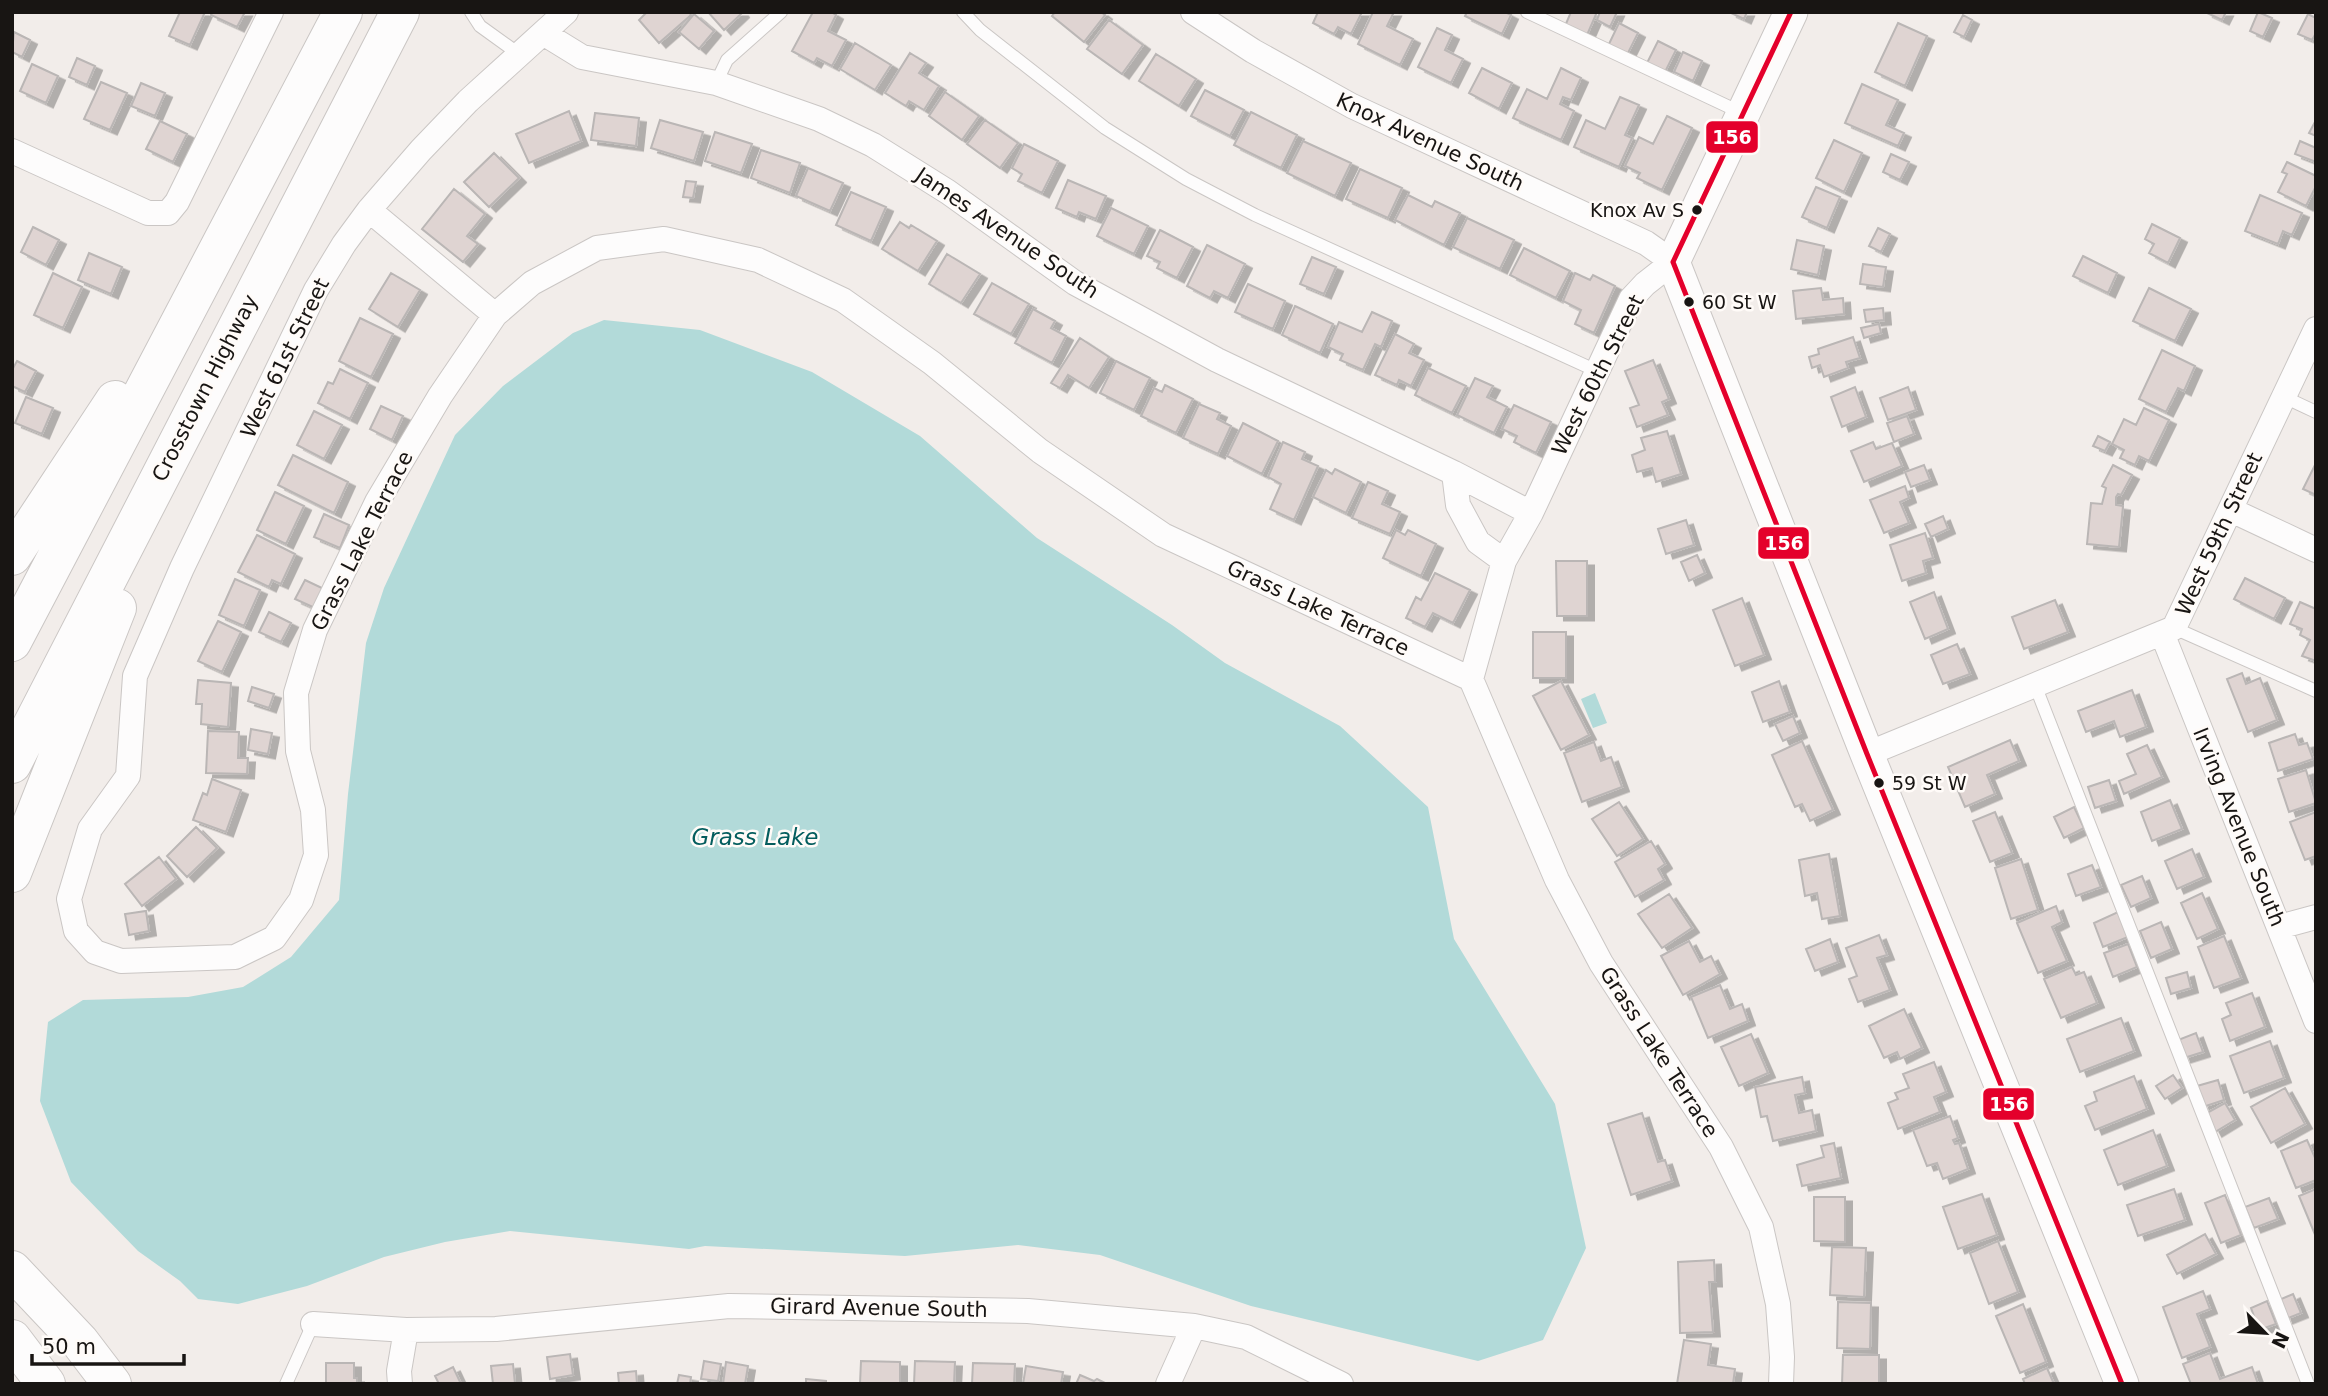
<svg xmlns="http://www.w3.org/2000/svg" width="2328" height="1396" font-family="'DejaVu Sans',sans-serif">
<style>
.water{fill:#b2dad9}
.building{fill:#dfd4d2;stroke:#bab6b5;stroke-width:2;filter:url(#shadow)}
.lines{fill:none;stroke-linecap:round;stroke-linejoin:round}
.lane-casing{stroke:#cac6c4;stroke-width:14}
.street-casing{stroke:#cac6c4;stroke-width:26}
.secondary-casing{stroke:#cac6c4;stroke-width:35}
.highway-casing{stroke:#cac6c4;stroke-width:40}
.lane{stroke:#fdfcfc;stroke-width:12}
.street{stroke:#fdfcfc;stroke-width:24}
.secondary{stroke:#fdfcfc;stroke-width:33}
.highway{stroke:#fdfcfc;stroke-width:38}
.bus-1-casing{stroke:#fffbf8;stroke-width:10}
.bus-1{stroke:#e4002b;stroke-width:5}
.bus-dot{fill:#181513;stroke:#fffbf8;stroke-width:2.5}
.labels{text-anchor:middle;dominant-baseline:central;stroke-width:5;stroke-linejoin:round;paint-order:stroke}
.bus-label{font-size:19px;fill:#181513;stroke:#fffbf8;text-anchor:start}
.street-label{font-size:21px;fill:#181513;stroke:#fffbf8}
.water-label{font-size:23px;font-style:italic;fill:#045d5e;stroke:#fffbf8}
.line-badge{stroke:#fffbf8;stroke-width:2.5}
.badge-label{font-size:19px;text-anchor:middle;font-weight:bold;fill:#fff}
</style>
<defs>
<filter id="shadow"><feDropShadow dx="7" dy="4.5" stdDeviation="0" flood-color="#0004"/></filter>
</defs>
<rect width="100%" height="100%" fill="#f2edea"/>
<path class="water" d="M604,320L700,330L812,372L920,436L1037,538L1172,625L1225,663L1340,726L1428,807L1454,939L1555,1104L1586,1248L1543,1340L1478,1361L1251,1306L1100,1255L1018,1245L905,1256L705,1246L689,1249L510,1231L445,1242L384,1257L307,1286L238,1304L198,1299L180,1281L138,1251L71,1182L40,1101L48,1022L83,1000L188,997L243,987L291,957L339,900L348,794L366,643L384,588L455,435L503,386L573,333Z
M1595,693L1607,723L1593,728L1581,699Z"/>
<path class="building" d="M180,12H205L190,45L169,36Z
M212,12H245L237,27L211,15Z
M647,12H689L691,15L659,43L639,20Z
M708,12H741L742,13L724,30Z
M813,12H831L836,15L828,31L846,40L832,66L817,58L814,63L792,51Z
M1055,12H1101L1105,15L1084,42L1052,16Z
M1318,12H1362L1351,34L1338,27L1334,34L1313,23Z
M1373,12H1394L1387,26L1413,39L1400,65L1358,44Z
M1467,12H1505L1511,15L1502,34L1465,16Z
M1571,12H1597L1587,35L1565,26Z
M1600,12H1617L1610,27L1597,20Z
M1729,12H1747L1744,19Z
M2205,12H2226L2222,20Z
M2258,12L2272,18L2263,37L2250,31Z
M694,14L714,31L699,49L679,32Z
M2308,14L2316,18V33L2312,40L2298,34Z
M1963,15L1972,20L1964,37L1954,32Z
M1109,20L1143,45L1122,74L1087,49Z
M1619,23L1638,33L1627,55L1608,46Z
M1898,23L1927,36L1905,86L1875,72Z
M1437,28L1452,35L1445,50L1463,59L1451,83L1418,67Z
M14,32L30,40L22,57L12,52Z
M1658,41L1676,50L1665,72L1647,63Z
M855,43L891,65L875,90L840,69Z
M1683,52L1702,61L1693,81L1674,72Z
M910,53L926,63L919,73L939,86L924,110L909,101L906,106L885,93Z
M1156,54L1196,79L1179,106L1139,81Z
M77,58L95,66L87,85L69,77Z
M32,64L58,76L46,103L20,91Z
M1482,68L1512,83L1499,109L1469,93Z
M1561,68L1581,78L1571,100L1563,97L1560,104L1574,111L1561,140L1513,118L1527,89L1547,99Z
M101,82L127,93L110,130L84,119Z
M141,83L165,93L155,116L131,106Z
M1862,84L1898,100L1886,125L1904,133L1898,146L1845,123Z
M1205,90L1244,110L1230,136L1191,116Z
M945,92L979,116L962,140L929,116Z
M1620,97L1639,105L1625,135L1632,138L1619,167L1574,147L1586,120L1605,129Z
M569,111L581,141L529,163L516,134Z
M1251,112L1297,135L1281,168L1234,145Z
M595,113L639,118L636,146L591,140Z
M1667,116L1692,128L1662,190L1637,178L1640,173L1625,166L1639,137L1653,144Z
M660,120L703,132L694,161L651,148Z
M985,120L1018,143L1000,168L967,144Z
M2316,120V136L2309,133Z
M160,121L187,134L173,162L146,149Z
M715,132L752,144L741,173L705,161Z
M1834,140L1862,153L1844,192L1816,178Z
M1303,141L1351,163L1335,196L1287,173Z
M2300,141L2316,148V162L2295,154Z
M1024,144L1058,161L1042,193L1018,181L1022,174L1012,168Z
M761,150L800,163L790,193L751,178Z
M494,153L519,178L489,207L464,182Z
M1891,154L1909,162L1900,180L1883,172Z
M2287,162L2316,176V186L2306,206L2278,192L2287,174L2282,172Z
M808,168L843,183L830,211L796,196Z
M1360,169L1402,188L1388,218L1346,199Z
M1068,180L1106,196L1096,219L1079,212L1077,217L1056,208Z
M686,181L696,182L693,198L683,197Z
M1816,187L1840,197L1827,228L1802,217Z
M454,189L485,214L467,236L478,244L463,262L422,229Z
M851,192L886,207L871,241L836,225Z
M1408,195L1432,207L1435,201L1460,213L1444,245L1395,220Z
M2260,195L2302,213L2292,235L2283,231L2278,244L2245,231Z
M1111,208L1148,226L1134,254L1097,236Z
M1467,218L1514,240L1500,269L1453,247Z
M900,222L909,228L911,225L937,241L918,271L882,249Z
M2152,224L2180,238L2168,263L2149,253L2154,244L2145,239Z
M33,227L59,240L46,265L21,252Z
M1878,228L1890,234L1881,252L1869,246Z
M1160,230L1193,247L1177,278L1157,268L1160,262L1147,256Z
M1797,240L1824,246L1818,275L1791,269Z
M1207,245L1245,264L1228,298L1214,291L1210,298L1187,286Z
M1524,248L1570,271L1556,298L1510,275Z
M89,253L122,267L111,294L78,280Z
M947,254L980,274L961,303L929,284Z
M2083,256L2117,273L2108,293L2073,276Z
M1312,257L1336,267L1324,294L1300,284Z
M1863,264L1886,267L1883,287L1860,284Z
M53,273L82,287L63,328L34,315Z
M391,273L420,290L398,327L369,309Z
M1575,273L1590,280L1593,275L1615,286L1594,333L1575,324L1581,310L1563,301Z
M992,283L1029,304L1011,334L974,314Z
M1248,284L1285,301L1273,329L1235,312Z
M1821,288L1823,300L1843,298L1844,314L1796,319L1793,291Z
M2149,288L2191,309L2175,341L2133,321Z
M1295,306L1333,324L1320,353L1282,335Z
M1883,308L1884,320L1866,322L1864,310Z
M1033,309L1055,321L1051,328L1066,336L1052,363L1015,343Z
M1372,312L1392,321L1381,347L1375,344L1363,370L1340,360L1343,354L1328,347L1339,322L1362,332Z
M360,318L393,334L371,377L339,361Z
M1879,324L1881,333L1864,338L1861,328Z
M1395,334L1414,344L1409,353L1424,360L1411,386L1399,380L1397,385L1375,375Z
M1853,337L1860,358L1846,362L1848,368L1824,377L1820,365L1812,368L1809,357L1819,354L1818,349Z
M1080,338L1109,357L1089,388L1068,375L1060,388L1051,383Z
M2162,350L2195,366L2184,391L2178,388L2166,412L2139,399Z
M1653,360L1669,399L1662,402L1668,415L1637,427L1630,408L1639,405L1625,371Z
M17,361L36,371L25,392L12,386V370Z
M1116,361L1150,378L1134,410L1100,393Z
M1428,368L1466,386L1452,413L1415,395Z
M340,369L368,383L350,419L318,403L328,382L333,384Z
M1475,378L1493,386L1487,397L1507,407L1494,433L1457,415Z
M1165,385L1193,399L1176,433L1141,416L1154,388L1162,392Z
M1855,387L1866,417L1842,427L1831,397Z
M1908,387L1916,410L1888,420L1880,398Z
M26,397L53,408L42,434L15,423Z
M1199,404L1220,413L1217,419L1231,426L1218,454L1183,438Z
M1514,405L1551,422L1536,453L1514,442L1517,436L1502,429Z
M381,406L403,416L392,440L370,429Z
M2144,408L2169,420L2149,461L2139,456L2135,465L2120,458L2124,450L2112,444L2124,419L2136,425Z
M314,411L342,425L324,459L297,445Z
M1907,416L1914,434L1894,442L1887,423Z
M1243,423L1278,441L1262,474L1227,456Z
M1667,431L1681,474L1656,482L1652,468L1637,472L1632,455L1645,450L1641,438Z
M2098,436L2110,442L2105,451L2093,446Z
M1283,442L1305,452L1302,459L1318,466L1294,520L1270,509L1281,484L1268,477Z
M1873,442L1876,449L1892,443L1902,466L1864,482L1851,451Z
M293,455L348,482L334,513L278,485Z
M2316,463V495L2303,489Z
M1924,465L1930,480L1911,487L1905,472Z
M2113,465L2132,475L2121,495L2118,494L2116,497V505L2123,506L2119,547L2087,544L2091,503L2102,504L2106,488L2102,486Z
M1335,469L1361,482L1346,513L1313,497L1326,470L1332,474Z
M1368,482L1388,491L1382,504L1400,512L1390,534L1352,518Z
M1905,486L1909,498L1900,502L1909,523L1884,533L1870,500Z
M275,492L304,506L286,544L257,530Z
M324,514L349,525L340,548L314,537Z
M1943,516L1948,529L1931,537L1925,524Z
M1686,520L1694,545L1666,554L1658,529Z
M1396,530L1405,535L1408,530L1436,544L1421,576L1383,558Z
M1925,533L1933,558L1923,561L1926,573L1902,581L1890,545Z
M257,535L295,554L281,584L272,580L269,587L238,572Z
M1697,555L1705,573L1689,581L1681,562Z
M1556,561H1587V616H1557Z
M1435,573L1470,590L1453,623L1433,613L1425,627L1406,618L1416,597L1421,600Z
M2245,578L2285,598L2274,619L2234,599Z
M235,579L260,590L244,626L219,615Z
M305,580L324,589L315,608L295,599Z
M1934,592L1948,629L1925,639L1910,602Z
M1742,598L1764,655L1735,666L1713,610Z
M2055,600L2068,632L2024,649L2012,617Z
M2300,602L2316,609V661L2302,656L2310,640L2300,635L2302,629L2290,624Z
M269,612L291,623L281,642L259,632Z
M218,621L241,632L222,672L198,661Z
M1533,632H1566V678H1533Z
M1957,644L1970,674L1943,684L1931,655Z
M2242,673L2246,684L2260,678L2277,720L2248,732L2227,679Z
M198,680L231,683L228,727L201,724L202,704H196Z
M1561,681L1589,735L1561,750L1533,696Z
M1779,681L1790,712L1763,722L1752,692Z
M252,687L274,694L269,708L248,701Z
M2132,690L2146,727L2120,737L2114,721L2086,732L2078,711Z
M1793,716L1800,733L1783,741L1775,724Z
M251,729L272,733L268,754L248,750Z
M208,731L239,732L238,758H248L247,774L206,773Z
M2295,734L2299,745L2307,743L2313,759L2278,771L2269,743Z
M2010,740L2019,761L1987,775L1995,794L1965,807L1948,767Z
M1802,741L1833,810L1810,821L1802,804L1795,807L1772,755Z
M1594,742L1601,761L1611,757L1622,787L1582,802L1564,753Z
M2147,745L2162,777L2124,794L2119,781L2136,774L2127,754Z
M2306,770L2316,803L2289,812L2278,779Z
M212,779L241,790L226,832L193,820L203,793L207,795Z
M2109,780L2116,801L2095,808L2088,787Z
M2170,800L2182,829L2152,841L2141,812Z
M1619,802L1643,839L1617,856L1592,819Z
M2074,807L2084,828L2064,838L2054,817Z
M1995,812L2012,853L1990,862L1973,821Z
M2316,812V856L2305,860L2290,822Z
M196,827L217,848L187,877L167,856Z
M1651,841L1665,864L1658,869L1664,880L1635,897L1615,862Z
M2192,849L2204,877L2177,889L2165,861Z
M1829,854L1840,916L1822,919L1817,893L1805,896L1799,860Z
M159,857L176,879L142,906L125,884Z
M2021,859L2038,910L2011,919L1995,868Z
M2092,865L2101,887L2076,896L2068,874Z
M2142,876L2151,898L2131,907L2121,885Z
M2202,893L2218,929L2197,939L2181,903Z
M1669,894L1692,928L1662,948L1638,914Z
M2056,906L2062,922L2052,927L2067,961L2038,973L2017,923Z
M146,911L149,931L129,935L125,914Z
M2118,912L2128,937L2103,947L2094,923Z
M2161,922L2172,949L2151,958L2140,931Z
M1879,935L1887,955L1877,958L1890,990L1858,1002L1849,979L1857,976L1846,948Z
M2224,936L2241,978L2214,988L2198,947Z
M1830,939L1838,962L1815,971L1806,949Z
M1689,941L1700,962L1711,956L1720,974L1683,995L1661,956Z
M2128,944L2137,967L2113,977L2104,953Z
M2072,967L2076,975L2084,972L2097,1003L2061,1018L2044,979Z
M2187,972L2191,988L2171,994L2166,978Z
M1720,985L1730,1009L1742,1004L1748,1021L1708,1038L1691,997Z
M2252,993L2265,1027L2230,1041L2222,1019L2231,1015L2226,1003Z
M1904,1009L1922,1048L1900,1059L1897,1052L1884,1058L1869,1026Z
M2121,1018L2134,1051L2080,1072L2067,1039Z
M2196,1033L2203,1052L2184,1058L2178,1040Z
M1751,1034L1768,1073L1739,1086L1721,1047Z
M2270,1041L2284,1078L2244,1093L2230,1056Z
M1934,1062L1946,1092L1934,1097L1940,1112L1898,1129L1888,1103L1898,1099L1895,1093L1909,1088L1903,1074Z
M2173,1075L2182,1088L2165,1099L2156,1086Z
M2134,1076L2147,1109L2095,1130L2085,1106L2097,1101L2094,1092Z
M1802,1077L1805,1093L1795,1095L1799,1113L1812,1110L1816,1131L1773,1141L1767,1116L1761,1117L1755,1087Z
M2218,1080L2224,1100L2203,1107L2197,1086Z
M2285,1088L2305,1124L2271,1143L2251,1107Z
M2225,1103L2235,1120L2215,1132L2205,1114Z
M1642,1113L1658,1162L1665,1160L1672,1181L1631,1195L1608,1124Z
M1950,1116L1958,1138L1953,1140L1955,1144L1959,1143L1968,1169L1943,1179L1937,1163L1927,1166L1913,1130Z
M2153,1130L2167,1166L2118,1185L2104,1150Z
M2307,1140L2316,1160V1180L2296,1188L2281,1151Z
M1834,1143L1841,1178L1802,1186L1797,1165L1824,1157L1821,1146Z
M2174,1189L2185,1220L2138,1236L2127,1205Z
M2316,1189V1237L2299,1196Z
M1982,1194L1997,1235L1958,1249L1943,1207Z
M2225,1195L2241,1235L2221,1243L2205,1203Z
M1814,1197H1845V1242L1814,1241Z
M2269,1198L2278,1219L2254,1228L2245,1207Z
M2205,1234L2216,1254L2177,1274L2167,1255Z
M1998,1241L2018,1292L1989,1304L1970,1253Z
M1832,1247L1866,1248L1864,1297L1830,1295Z
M1714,1260L1715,1282H1709L1713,1332L1680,1333L1678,1262Z
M2203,1291L2210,1309L2197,1314L2210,1347L2182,1358L2163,1307Z
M2293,1294L2301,1313L2286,1319L2279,1300Z
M2267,1301L2276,1324L2259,1330L2251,1308Z
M1838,1302L1871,1303L1870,1349L1837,1348Z
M2023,1304L2046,1362L2020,1373L1996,1316Z
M1684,1340L1711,1344L1708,1365L1735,1369L1733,1384H1677Z
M2210,1353L2220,1379L2252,1367L2258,1384H2191L2183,1364Z
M570,1354L573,1375L550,1379L547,1357Z
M1843,1355H1879V1384H1842Z
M704,1361L721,1364L718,1381L701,1379Z
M861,1361L900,1362V1384H860Z
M915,1361L955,1362L954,1384H914Z
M726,1362L748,1366L745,1384H723Z
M326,1363H354V1378H357V1384H326Z
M973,1363L1015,1364L1014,1384H972Z
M513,1364L515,1384H493L491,1366Z
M1026,1366L1063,1372L1061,1384H1023Z
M453,1367L461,1384H439L435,1376Z
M2047,1368L2054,1384H2025L2023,1379Z
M636,1371L637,1384H619L618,1373Z
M679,1375L691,1377L690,1384H677Z
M1080,1375L1094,1381L1097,1379L1107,1384H1076Z
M806,1379L826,1381V1384H806Z"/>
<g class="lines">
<defs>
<path id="lane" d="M471,12L480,26L519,54
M963,12L980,30L1105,128L1186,179L1255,215L1597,371
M1527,12L1742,113
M716,83L727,60L781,12
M2284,397L2316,412
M2174,628L2316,691
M2035,685L2308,1384
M286,1384L313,1324"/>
<path id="street" d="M566,12L468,101L421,150L369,210L344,244L316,290L182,568L135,676L128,776L90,829L69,899L76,931L95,952L121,961L235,957L274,938L301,900L316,855L313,810L298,751L296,693L315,630L377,502L440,396L495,315L532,283L597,248L664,239L758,260L843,300L932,363L1040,451L1163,535L1471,679L1557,880L1601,963L1721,1147L1761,1227L1778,1304L1782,1357L1781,1384
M1193,12L1253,51L1352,106L1646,243L1673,262L1645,284L1631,299L1531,513L1504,561L1471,679
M543,33L582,57L716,83L819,119L873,145L948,192L1075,283L1217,360L1454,473L1531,513
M12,151L148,213H168L177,202L271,12
M369,210L495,315
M1454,473L1458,505L1478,542L1504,561
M2231,510L2316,550
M2162,633L2316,1021
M1867,754L2174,628L2316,329
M2279,927L2316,917
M313,1324L406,1330L496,1329L729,1306L1028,1311L1194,1326L1246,1337L1341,1384
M400,1384L399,1371L406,1330
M1168,1384L1194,1326"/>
<path id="secondary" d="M1791,12L1673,262L1867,754L2122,1384"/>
<path id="highway" d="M12,556L115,400
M12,642L343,12
M12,764L400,12
M12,873L117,608
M12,1270L80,1342L112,1384
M12,1339L46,1384"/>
</defs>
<use href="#lane" class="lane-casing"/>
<use href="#street" class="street-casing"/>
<use href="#secondary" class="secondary-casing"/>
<use href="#highway" class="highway-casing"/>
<use href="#lane" class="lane"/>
<use href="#street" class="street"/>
<use href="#secondary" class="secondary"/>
<use href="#highway" class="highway"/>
<defs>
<path id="bus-1" d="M1673,262L1867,754L2122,1384
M1673,262L1791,12"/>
</defs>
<use href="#bus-1" class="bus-1-casing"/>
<use href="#bus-1" class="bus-1"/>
</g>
<g class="bus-dot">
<circle cx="1697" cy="210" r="6"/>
<circle cx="1689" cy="302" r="6"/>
<circle cx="1879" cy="783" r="6"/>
</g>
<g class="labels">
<g class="bus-label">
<text x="1684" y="210" text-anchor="end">Knox Av S</text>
<text x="1702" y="302">60 St W</text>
<text x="1892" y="783">59 St W</text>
</g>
<g class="street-label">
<text transform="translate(1430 142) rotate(25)">Knox Avenue South</text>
<text transform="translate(1007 233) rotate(34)">James Avenue South</text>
<text transform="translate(285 358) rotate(-64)">West 61st Street</text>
<text transform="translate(1598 375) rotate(-63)">West 60th Street</text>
<text transform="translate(205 388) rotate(-63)">Crosstown Highway</text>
<text transform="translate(2219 534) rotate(-65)">West 59th Street</text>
<text transform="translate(362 541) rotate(-63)">Grass Lake Terrace</text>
<text transform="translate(1318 608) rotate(25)">Grass Lake Terrace</text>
<text transform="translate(2239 827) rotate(68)">Irving Avenue South</text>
<text transform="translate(1659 1052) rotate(57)">Grass Lake Terrace</text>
<text transform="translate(879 1308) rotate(1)">Girard Avenue South</text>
</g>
<g class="water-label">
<text x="755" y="837">Grass Lake</text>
</g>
</g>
<g class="line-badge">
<rect x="1705" y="120" width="54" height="34" rx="7" fill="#e4002b"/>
<rect x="1757" y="526" width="53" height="34" rx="7" fill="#e4002b"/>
<rect x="1982" y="1087" width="53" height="34" rx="7" fill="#e4002b"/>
</g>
<g class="badge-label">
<text x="1732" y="144">156</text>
<text x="1784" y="550">156</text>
<text x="2009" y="1111">156</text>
</g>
<rect width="2328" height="1396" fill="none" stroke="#181513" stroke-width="28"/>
<g transform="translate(2265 1333) rotate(115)" stroke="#fffbf8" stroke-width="5" paint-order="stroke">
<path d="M0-5L12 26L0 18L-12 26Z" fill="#181513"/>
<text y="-10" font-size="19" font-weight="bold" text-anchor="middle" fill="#181513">N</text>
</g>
<path d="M32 1354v10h152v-10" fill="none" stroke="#181513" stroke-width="3.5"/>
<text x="42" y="1354" font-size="21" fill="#181513" stroke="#fffbf8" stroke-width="5" paint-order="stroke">50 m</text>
</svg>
